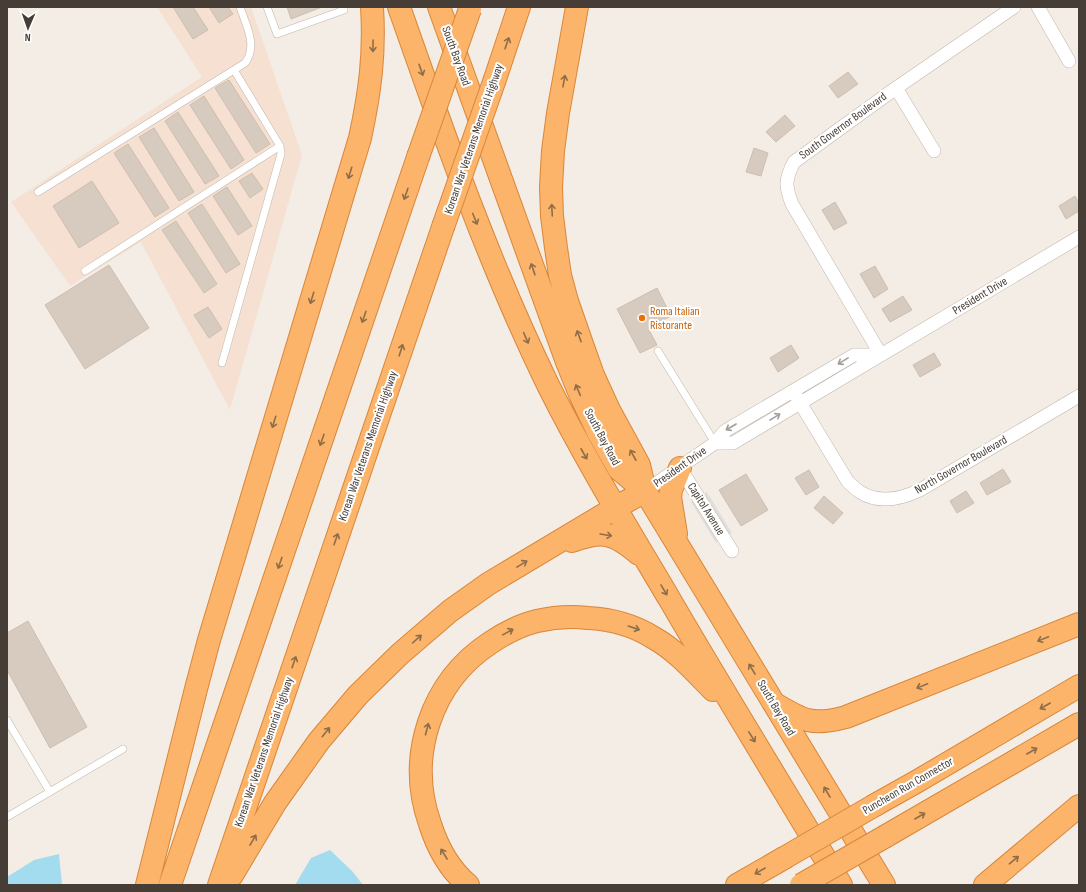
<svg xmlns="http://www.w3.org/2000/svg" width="1086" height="892" font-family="'Sofia Sans Condensed',sans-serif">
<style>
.commercial{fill:#f5e0d2}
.parking{fill:#e1dedb}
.water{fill:#a3dbef}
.building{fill:#d7cabf;stroke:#cfbeaf}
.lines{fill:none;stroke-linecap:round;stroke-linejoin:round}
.lane-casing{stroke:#c1b6ac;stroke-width:8}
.street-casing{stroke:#c1b6ac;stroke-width:14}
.highway-casing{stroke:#da8639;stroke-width:24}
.lane{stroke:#fff;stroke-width:7}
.street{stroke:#fff;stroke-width:13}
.highway{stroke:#fbb469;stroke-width:22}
.highway-bridge-casing{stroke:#da8639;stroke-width:24;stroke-linecap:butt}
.highway-bridge{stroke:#fbb469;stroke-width:22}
.oneway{stroke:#8e6d4a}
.oneway2{stroke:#a29e9a}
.food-dot{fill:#e8710a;stroke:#fff;stroke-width:1.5}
.labels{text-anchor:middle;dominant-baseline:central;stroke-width:4;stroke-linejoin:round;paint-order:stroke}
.street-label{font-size:12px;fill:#453d36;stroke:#fff}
.food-label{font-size:12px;fill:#c56008;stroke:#fff;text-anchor:start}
</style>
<rect width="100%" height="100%" fill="#f3ede6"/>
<path class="commercial" d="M157,7H251L302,155L230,410L141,242L70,286L11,202L202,77Z"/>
<path class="parking" d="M707,492L732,533L716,543L691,502Z"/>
<path class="water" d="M330,850L353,872L363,885H295L311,858Z
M59,854L62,885H7V877L34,860Z"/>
<path class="building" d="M173,7H193L208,30L193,39Z
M209,7H228L233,14L219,23Z
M287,7H322L291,19Z
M848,72L858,84L838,98L829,86Z
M229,80L270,144L256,153L215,88Z
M204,96L244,160L231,169L190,105Z
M178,112L219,176L205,184L165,121Z
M785,115L795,126L776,142L766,132Z
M154,128L194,192L179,201L139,137Z
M128,144L169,208L155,217L114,153Z
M754,148L768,153L761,176L746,172Z
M252,173L263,189L250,198L239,181Z
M92,181L119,223L79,248L53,206Z
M227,187L252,226L238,235L213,196Z
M1075,196L1079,203V211L1066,219L1059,206Z
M835,202L847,223L834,230L822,210Z
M202,204L240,264L226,273L188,213Z
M176,221L217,284L204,293L162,230Z
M109,265L149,328L85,369L45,305Z
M875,266L888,289L874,298L860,274Z
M657,288L671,316L648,328L657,345L640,353L617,309Z
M903,296L912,310L890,322L882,309Z
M208,307L222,329L209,338L194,315Z
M791,345L799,358L778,372L770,358Z
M934,353L941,365L920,377L913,365Z
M1003,469L1011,482L987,495L980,483Z
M809,470L819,487L806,495L795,478Z
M746,474L768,510L741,526L719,490Z
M966,491L974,503L957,513L950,501Z
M824,496L843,513L833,524L814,508Z
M28,621L87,727L50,748L7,670V633Z"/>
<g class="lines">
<defs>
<path id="lane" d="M267,7L277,34L344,10L342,7
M38,192L245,63C258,46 246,25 240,7
M85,271L280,146
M658,351L715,443
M222,363L281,154L280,146L234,70
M7,720L50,792
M7,817L123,749"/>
<path id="street" d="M1038,7L1069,61
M896,88L934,151
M881,355L792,204C785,186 785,179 794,162L896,88L1014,7
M793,391L848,482C852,485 855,489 860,492C879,504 901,499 920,490L1079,396
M715,443H733L1079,237
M680,468L732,551
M645,491L715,443L725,431L854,355H879"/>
<path id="highway" d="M399,7C444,135 488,262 548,385C585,459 628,529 670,600C726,696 784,790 841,885
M439,7L567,362L580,394L598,432L619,469L645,491L884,885
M577,7L558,113L553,151L551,187L552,216L556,248L560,275L567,301L583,347L593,375L609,410L639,465L645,491
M495,79L519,7
M676,534L670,497L671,490L680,468
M572,541C603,530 613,532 639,554
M775,704C803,721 813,726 846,717L1079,624
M875,805L916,782L1079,686
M886,836L1079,724
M232,875L275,803L319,741L358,695L400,654L450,611L488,584L615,508L645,491
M147,885L196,689L209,640L360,138C370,92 375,54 372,7
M170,885L418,157
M219,885L443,227
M468,885C449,869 437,846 430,824C406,756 431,682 490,643C505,633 520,625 537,621C554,617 571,616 588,618C611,619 635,626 654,638C677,651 695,672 713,690
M737,885L784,858
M985,885L1079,806"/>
</defs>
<use href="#lane" class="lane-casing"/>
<use href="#street" class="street-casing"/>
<use href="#highway" class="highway-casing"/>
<use href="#lane" class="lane"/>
<use href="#street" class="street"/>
<use href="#highway" class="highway"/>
<defs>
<path id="highway-bridge" d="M418,157L470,9
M443,227L495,79
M784,858L875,805
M801,885L886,836"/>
</defs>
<use href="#highway-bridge" class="highway-bridge-casing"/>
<use href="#highway-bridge" class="highway-bridge"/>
</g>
<defs><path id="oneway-shaft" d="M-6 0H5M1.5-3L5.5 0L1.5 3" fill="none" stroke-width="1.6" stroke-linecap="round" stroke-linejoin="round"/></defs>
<g class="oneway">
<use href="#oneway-shaft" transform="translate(507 43) rotate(-71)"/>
<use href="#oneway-shaft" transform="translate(373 46) rotate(91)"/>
<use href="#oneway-shaft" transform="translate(421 70) rotate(71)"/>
<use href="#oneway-shaft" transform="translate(564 81) rotate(-80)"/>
<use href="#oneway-shaft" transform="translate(350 173) rotate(107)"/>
<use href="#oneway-shaft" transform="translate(406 194) rotate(109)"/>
<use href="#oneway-shaft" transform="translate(552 210) rotate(-93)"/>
<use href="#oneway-shaft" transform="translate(475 219) rotate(68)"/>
<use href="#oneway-shaft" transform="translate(533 269) rotate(-109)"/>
<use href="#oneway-shaft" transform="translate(312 298) rotate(107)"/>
<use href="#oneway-shaft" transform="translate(364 317) rotate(109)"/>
<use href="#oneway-shaft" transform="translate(579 336) rotate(-110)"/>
<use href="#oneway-shaft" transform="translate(526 338) rotate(66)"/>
<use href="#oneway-shaft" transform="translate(401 350) rotate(-72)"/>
<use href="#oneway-shaft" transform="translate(578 390) rotate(-113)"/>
<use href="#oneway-shaft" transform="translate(274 422) rotate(107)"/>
<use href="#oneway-shaft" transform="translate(322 440) rotate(109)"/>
<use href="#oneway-shaft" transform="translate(584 454) rotate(61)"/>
<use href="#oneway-shaft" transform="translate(633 455) rotate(-119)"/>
<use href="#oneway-shaft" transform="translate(606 535) rotate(9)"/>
<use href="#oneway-shaft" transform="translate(336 539) rotate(-71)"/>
<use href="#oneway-shaft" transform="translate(280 563) rotate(109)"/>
<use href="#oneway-shaft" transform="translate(522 564) rotate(-31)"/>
<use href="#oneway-shaft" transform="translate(664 590) rotate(59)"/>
<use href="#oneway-shaft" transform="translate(634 628) rotate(19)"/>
<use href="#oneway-shaft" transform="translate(508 632) rotate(-29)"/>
<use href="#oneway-shaft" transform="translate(417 639) rotate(-42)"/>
<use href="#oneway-shaft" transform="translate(1043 639) rotate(158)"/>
<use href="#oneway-shaft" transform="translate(294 662) rotate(-71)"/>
<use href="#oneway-shaft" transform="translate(752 669) rotate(-121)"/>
<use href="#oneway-shaft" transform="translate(922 686) rotate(158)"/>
<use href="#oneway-shaft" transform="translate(1045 706) rotate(150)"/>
<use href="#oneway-shaft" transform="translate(427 729) rotate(-75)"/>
<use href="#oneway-shaft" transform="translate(326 732) rotate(-51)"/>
<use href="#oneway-shaft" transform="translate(752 737) rotate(58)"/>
<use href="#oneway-shaft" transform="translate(1032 751) rotate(-30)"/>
<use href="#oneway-shaft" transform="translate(827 792) rotate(-121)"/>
<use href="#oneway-shaft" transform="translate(920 816) rotate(-30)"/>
<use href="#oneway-shaft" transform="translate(253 840) rotate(-59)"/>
<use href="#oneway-shaft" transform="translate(444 854) rotate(-122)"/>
<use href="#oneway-shaft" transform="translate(1014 860) rotate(-40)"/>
<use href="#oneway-shaft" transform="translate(760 871) rotate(150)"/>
</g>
<g class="oneway2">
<use href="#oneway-shaft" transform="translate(843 361) rotate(149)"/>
<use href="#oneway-shaft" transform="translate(775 417) rotate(-31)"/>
<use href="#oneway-shaft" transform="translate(731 427) rotate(150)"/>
</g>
<circle class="food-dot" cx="642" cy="318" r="4"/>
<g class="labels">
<g class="street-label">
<text transform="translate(456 56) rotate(70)">South Bay Road</text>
<text transform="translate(843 126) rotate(-36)">South Governor Boulevard</text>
<text transform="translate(474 139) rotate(-71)">Korean War Veterans Memorial Highway</text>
<text transform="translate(980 296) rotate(-31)">President Drive</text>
<text transform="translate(602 437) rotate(62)">South Bay Road</text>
<text transform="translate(368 446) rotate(-71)">Korean War Veterans Memorial Highway</text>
<text transform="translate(961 465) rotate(-30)">North Governor Boulevard</text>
<text transform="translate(680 467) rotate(-35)">President Drive</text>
<text transform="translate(706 509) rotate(58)">Capitol Avenue</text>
<text transform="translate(776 708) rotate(59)">South Bay Road</text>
<text transform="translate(264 752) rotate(-71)">Korean War Veterans Memorial Highway</text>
<text transform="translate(908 786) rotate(-30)">Puncheon Run Connector</text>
</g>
<g class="food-label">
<text x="650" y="311">Roma Italian<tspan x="650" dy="14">Ristorante</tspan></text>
</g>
</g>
<rect width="1086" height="892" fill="none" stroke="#453d36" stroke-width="16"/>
<g transform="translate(28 28) rotate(182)" stroke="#ffffff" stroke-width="3" paint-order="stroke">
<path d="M0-3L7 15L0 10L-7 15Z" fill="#453d36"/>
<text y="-6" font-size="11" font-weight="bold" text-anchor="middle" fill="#453d36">N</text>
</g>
</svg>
